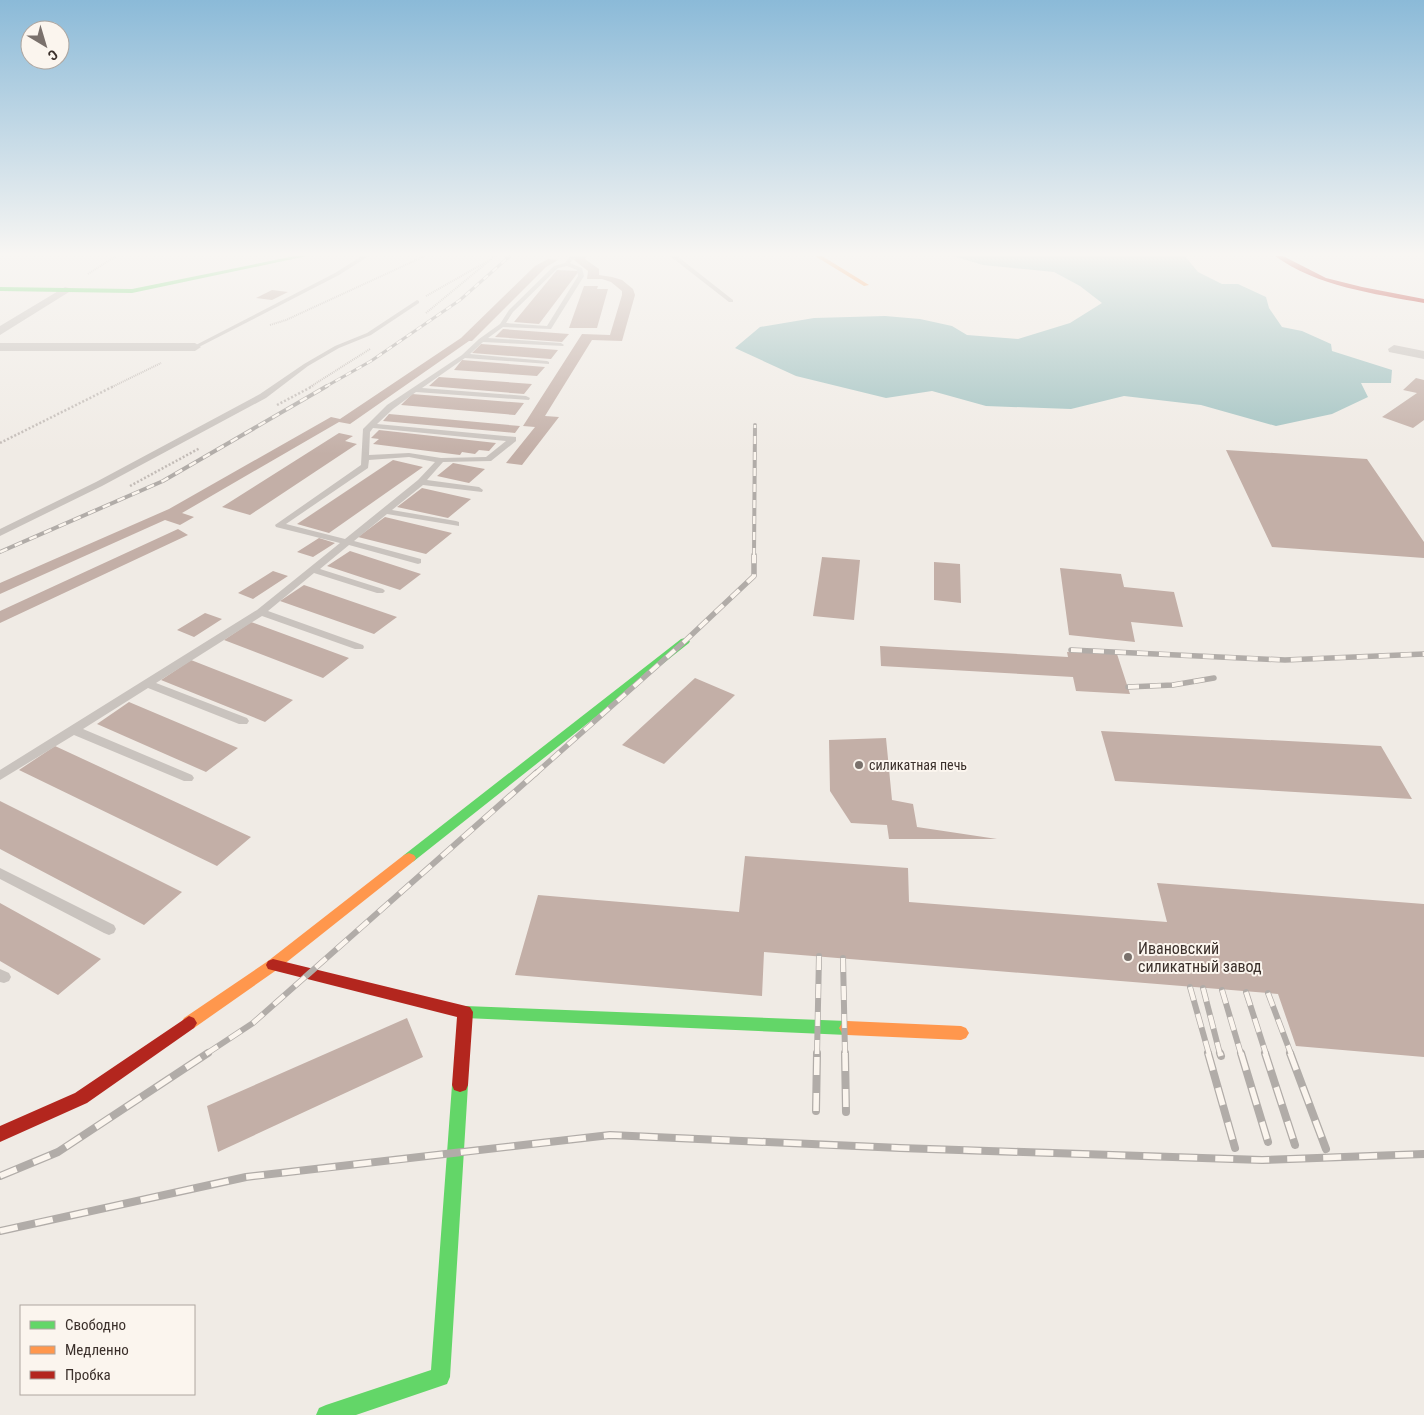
<svg xmlns="http://www.w3.org/2000/svg" width="1424" height="1415" font-family="'Roboto Condensed',sans-serif">
<style>
.water{fill:#a1c2c1}
.building{fill:#c3afa7}
.lines{fill:none;stroke-linecap:round;stroke-linejoin:round}
.path-far1{stroke:#c2bbb6;stroke-width:2;stroke-dasharray:1 1;stroke-linecap:butt}
.path{stroke:#c2bbb6;stroke-width:2.5;stroke-dasharray:2 2;stroke-linecap:butt}
.lane{fill:#c9c3be;fill-rule:evenodd}
.street{fill:#c9c3be;fill-rule:evenodd}
.fast{fill:#63d668;fill-rule:evenodd}
.slow{fill:#ff974d;fill-rule:evenodd}
.jam{fill:#b3261e;fill-rule:evenodd}
.rail-far4-casing{stroke:#b1aca8;stroke-width:3}
.rail-far3-casing{stroke:#b1aca8;stroke-width:4}
.rail-far2-casing{stroke:#b1aca8;stroke-width:5.5}
.rail-far1-casing{stroke:#b1aca8;stroke-width:6}
.rail-casing{stroke:#b1aca8;stroke-width:8}
.rail-far4{stroke:#fbf5ee;stroke-width:2;stroke-dasharray:6;stroke-linecap:butt}
.rail-far3{stroke:#fbf5ee;stroke-width:2.5;stroke-dasharray:8;stroke-linecap:butt}
.rail-far2{stroke:#fbf5ee;stroke-width:4;stroke-dasharray:11;stroke-linecap:butt}
.rail-far1{stroke:#fbf5ee;stroke-width:4.5;stroke-dasharray:14;stroke-linecap:butt}
.rail{stroke:#fbf5ee;stroke-width:5.5;stroke-dasharray:18;stroke-linecap:butt}
.poi-dot{fill:#7a716c;stroke:#fbf5ee;stroke-width:2}
.labels{text-anchor:middle;dominant-baseline:central;stroke-width:4;stroke-linejoin:round;paint-order:stroke}
.poi-label{font-size:14px;fill:#3b302b;stroke:#fbf5ee;text-anchor:start}
.near-poi-label{font-size:16px;fill:#3b302b;stroke:#fbf5ee;text-anchor:start}
</style>
<rect width="100%" height="100%" fill="#f0ebe5"/>
<path class="water" d="M953,256H1185L1198,272L1222,284H1238L1266,297L1269,308L1282,327L1302,331L1331,344L1332,351L1392,370L1391,383H1361L1368,397L1332,414L1276,426L1201,405L1124,396L1071,409L986,406L932,391L886,398L796,376L735,348L760,327L814,318L885,316L920,319L952,326L967,335L1018,339L1070,323L1102,303L1080,286L1054,272L983,265Z"/>
<path class="building" d="M575,256H587L585,259L599,269V275L612,277L622,280L633,289L635,295L622,341L592,340L545,416L559,417L522,465L506,463L535,427L523,426L582,334L610,335L622,295V291L611,282L602,279H587L588,271L574,260Z
M548,259L558,260L546,267L472,341H469L350,424L339,422L182,513L194,517L180,525L165,520L0,594V583L169,509L331,417L340,419L461,338L535,266Z
M557,270L579,271L539,324L514,322Z
M584,286H598L597,289H608L597,328H569Z
M272,290L288,292L272,300L256,298Z
M503,329L569,334L562,342L495,337Z
M481,344L558,350L551,359L472,353Z
M462,360L545,367L537,376L454,370Z
M439,377L532,384L524,394L429,386Z
M1416,378L1424,380V420L1413,428L1382,417L1417,393L1403,390Z
M412,394L524,403L515,415L401,405Z
M389,414L520,426L515,433L383,421Z
M379,430L496,443L489,451L479,450L475,454L462,452L460,455L373,444L379,439L371,438Z
M339,433L353,436L345,441L357,444L250,515L222,507Z
M1226,450L1367,459L1424,542V558L1272,547Z
M393,460L423,467L329,533L297,524Z
M453,463L485,469L469,483L437,476Z
M422,488L471,499L448,518L397,507Z
M385,517L452,533L426,554L358,537Z
M178,529L188,535L0,623V611Z
M319,538L335,543L313,557L297,552Z
M350,551L421,574L400,590L327,566Z
M822,557L860,560L854,620L813,616Z
M934,562L960,564L961,603L934,600Z
M1060,568L1121,574L1124,587L1174,592L1183,627L1131,622L1135,642L1069,635Z
M273,571L288,576L253,599L238,593Z
M304,585L397,617L374,634L280,601Z
M205,613L222,619L194,637L177,630Z
M251,622L349,658L323,678L224,640Z
M880,646L1068,657L1067,652L1117,654L1130,694L1076,691L1073,677L881,666Z
M191,660L293,700L265,722L161,680Z
M695,678L735,695L664,764L622,745Z
M129,702L238,748L206,772L97,724Z
M1101,731L1381,746L1412,799L1115,781Z
M886,738L892,800L913,804L917,827L997,839H889L887,825L851,823L830,791L829,740Z
M55,746L251,837L217,866L19,770Z
M0,801L182,892L144,925L0,849Z
M745,856L908,868L909,902L1167,922L1157,883L1424,904V1057L1296,1046L1278,994L1268,993L764,952L762,996L515,975L538,895L739,912Z
M0,903L101,959L58,995L0,961Z
M407,1018L423,1057L218,1152L207,1106Z"/>
<g class="lines">
<path class="path-far1" d="M88,274L116,256
M426,296L488,261
M426,313L495,256
M270,325L286,320L425,256
M112,387L161,363
M310,387L370,349"/>
<path class="path" d="M277,405L313,386
M0,443L114,386
M130,486L200,448"/>
<path class="lane" d="M362,256H369L339,275L197,348L192,347L335,273Z
M570,256H576L570,263L582,268L584,276L551,329L503,327L488,338L561,343L564,345L563,346L483,342L470,354L547,361L549,362V364L465,358L422,388L526,396L530,398L529,400L416,392L393,409L377,424L516,437V441L491,461L443,462L427,480L479,487L483,490L482,492L423,485L392,510L456,521L459,522V526L387,514L354,541L421,559V563L418,564L349,545L320,569L383,589L385,591L383,593H377L314,573L268,611L363,645L364,647L363,649H355L262,616L156,683L247,718L249,721L247,724H239L148,688L83,729L192,775L194,778L192,781H184L74,735L0,780V770L257,610L340,543L276,527L275,525L361,465L363,429L387,405L462,355L479,339L500,324L509,310L554,266L565,263ZM567,266L577,270L578,276L547,326L506,323L513,312L558,268ZM373,428L506,441L486,457L441,458L409,453L369,455L370,432ZM409,457L435,462L418,480L345,539L286,524L368,468L369,460Z
M670,256H677L733,300V302H729Z
M417,300L419,301V303L371,335L339,348L308,366L266,398L102,486L0,536V529L96,482L260,394L304,364L335,346L367,333Z
M0,868L114,925L116,929L114,933L109,935L104,933L0,879Z
M0,969L9,973L11,977L9,981L4,983L0,982Z"/>
<path class="street" d="M65,287L69,288L71,290L69,292L0,335V326Z
M0,343H195L201,347L195,351H0Z
M1394,345L1424,351V359L1389,352L1388,349Z"/>
<path class="fast" d="M295,256H307L132,293L0,291V287L132,289Z
M685,638L690,641L689,643L414,861L409,863L404,861L402,858L404,855L681,639Z
M465,1006L847,1021L852,1023L855,1028L852,1033L847,1035L465,1018L460,1017L457,1012L460,1007Z
M460,1078L466,1080L468,1085L450,1377L447,1384L356,1415H316L319,1408L326,1405L431,1370L452,1085L454,1080Z"/>
<path class="slow" d="M815,256H822L869,285L864,286Z
M409,853L414,855L416,858L414,861L278,969L194,1028L189,1030L184,1028L181,1023L184,1018L268,961L404,855Z
M847,1021L961,1026L966,1028L969,1033L966,1038L961,1040L847,1035L842,1033L839,1028L842,1023Z"/>
<path class="jam" d="M1275,256H1283L1326,278L1362,287L1424,299V303C1375,294 1316,286 1275,256Z
M273,959L470,1007L473,1012L468,1085L466,1090L460,1092L454,1090L452,1085L457,1017L268,969L266,965L268,961Z
M189,1016L194,1018L197,1023L194,1028L87,1103L0,1142V1126L75,1093Z"/>
<defs>
<path id="rail-far4" d="M325,387L371,361L460,300L510,256"/>
<path id="rail-far3" d="M0,552L163,481L327,386
M754,556L755,425"/>
<path id="rail-far2" d="M1071,650L1285,660L1424,654
M1128,687L1173,685L1214,678
M535,774L685,641L754,576V555"/>
<path id="rail-far1" d="M843,958L845,1054
M1190,987L1209,1054
M1203,988L1220,1054
M1222,990L1241,1054
M1246,992L1266,1054
M1268,993L1291,1054
M206,1054L253,1023L537,772
M817,1054L819,956"/>
<path id="rail" d="M845,1053L846,1112
M1208,1053L1235,1148
M1220,1053L1221,1056
M1241,1053L1268,1142
M1265,1053L1295,1145
M1290,1053L1326,1149
M816,1111L817,1053
M0,1176L58,1152L208,1053
M0,1231L246,1177L610,1135L900,1148L1262,1160L1424,1154"/>
</defs>
<use href="#rail-far4" class="rail-far4-casing"/>
<use href="#rail-far3" class="rail-far3-casing"/>
<use href="#rail-far2" class="rail-far2-casing"/>
<use href="#rail-far1" class="rail-far1-casing"/>
<use href="#rail" class="rail-casing"/>
<use href="#rail-far4" class="rail-far4"/>
<use href="#rail-far3" class="rail-far3"/>
<use href="#rail-far2" class="rail-far2"/>
<use href="#rail-far1" class="rail-far1"/>
<use href="#rail" class="rail"/>
</g>
<linearGradient id="sky" x2="0" y2="1"><stop stop-color="#8bbad8"/><stop offset="0.56" stop-color="#f8f6f3"/><stop offset="1" stop-color="#f8f6f3" stop-opacity="0"/></linearGradient>
<rect width="1424" height="454" fill="url(#sky)"/>
<g class="poi-dot">
<circle cx="859" cy="765" r="5"/>
<circle cx="1128" cy="957" r="5"/>
</g>
<g class="labels">
<g class="poi-label">
<text x="869" y="765">силикатная печь</text>
</g>
<g class="near-poi-label">
<text x="1138" y="948">Ивановский<tspan x="1138" dy="18">силикатный завод</tspan></text>
</g>
</g>
<rect x="20" y="1305" width="175" height="90" fill="#fbf5ee" stroke="#aea6a0"/>
<rect x="30" y="1321" width="25" height="8" fill="#63d668" stroke="#aea6a0"/>
<text x="65" y="1330" font-size="15" fill="#3b302b">Свободно</text>
<rect x="30" y="1346" width="25" height="8" fill="#ff974d" stroke="#aea6a0"/>
<text x="65" y="1355" font-size="15" fill="#3b302b">Медленно</text>
<rect x="30" y="1371" width="25" height="8" fill="#b3261e" stroke="#aea6a0"/>
<text x="65" y="1380" font-size="15" fill="#3b302b">Пробка</text>
<g transform="translate(45 45) rotate(142)"><circle r="24" fill="#fbf5ee" stroke="#aea6a0"/>
<path d="M0-4L9 19L0 12L-9 19Z" fill="#7a716c"/>
<text y="-8" font-size="14" font-weight="bold" text-anchor="middle" fill="#3b302b">С</text>
</g>
</svg>
